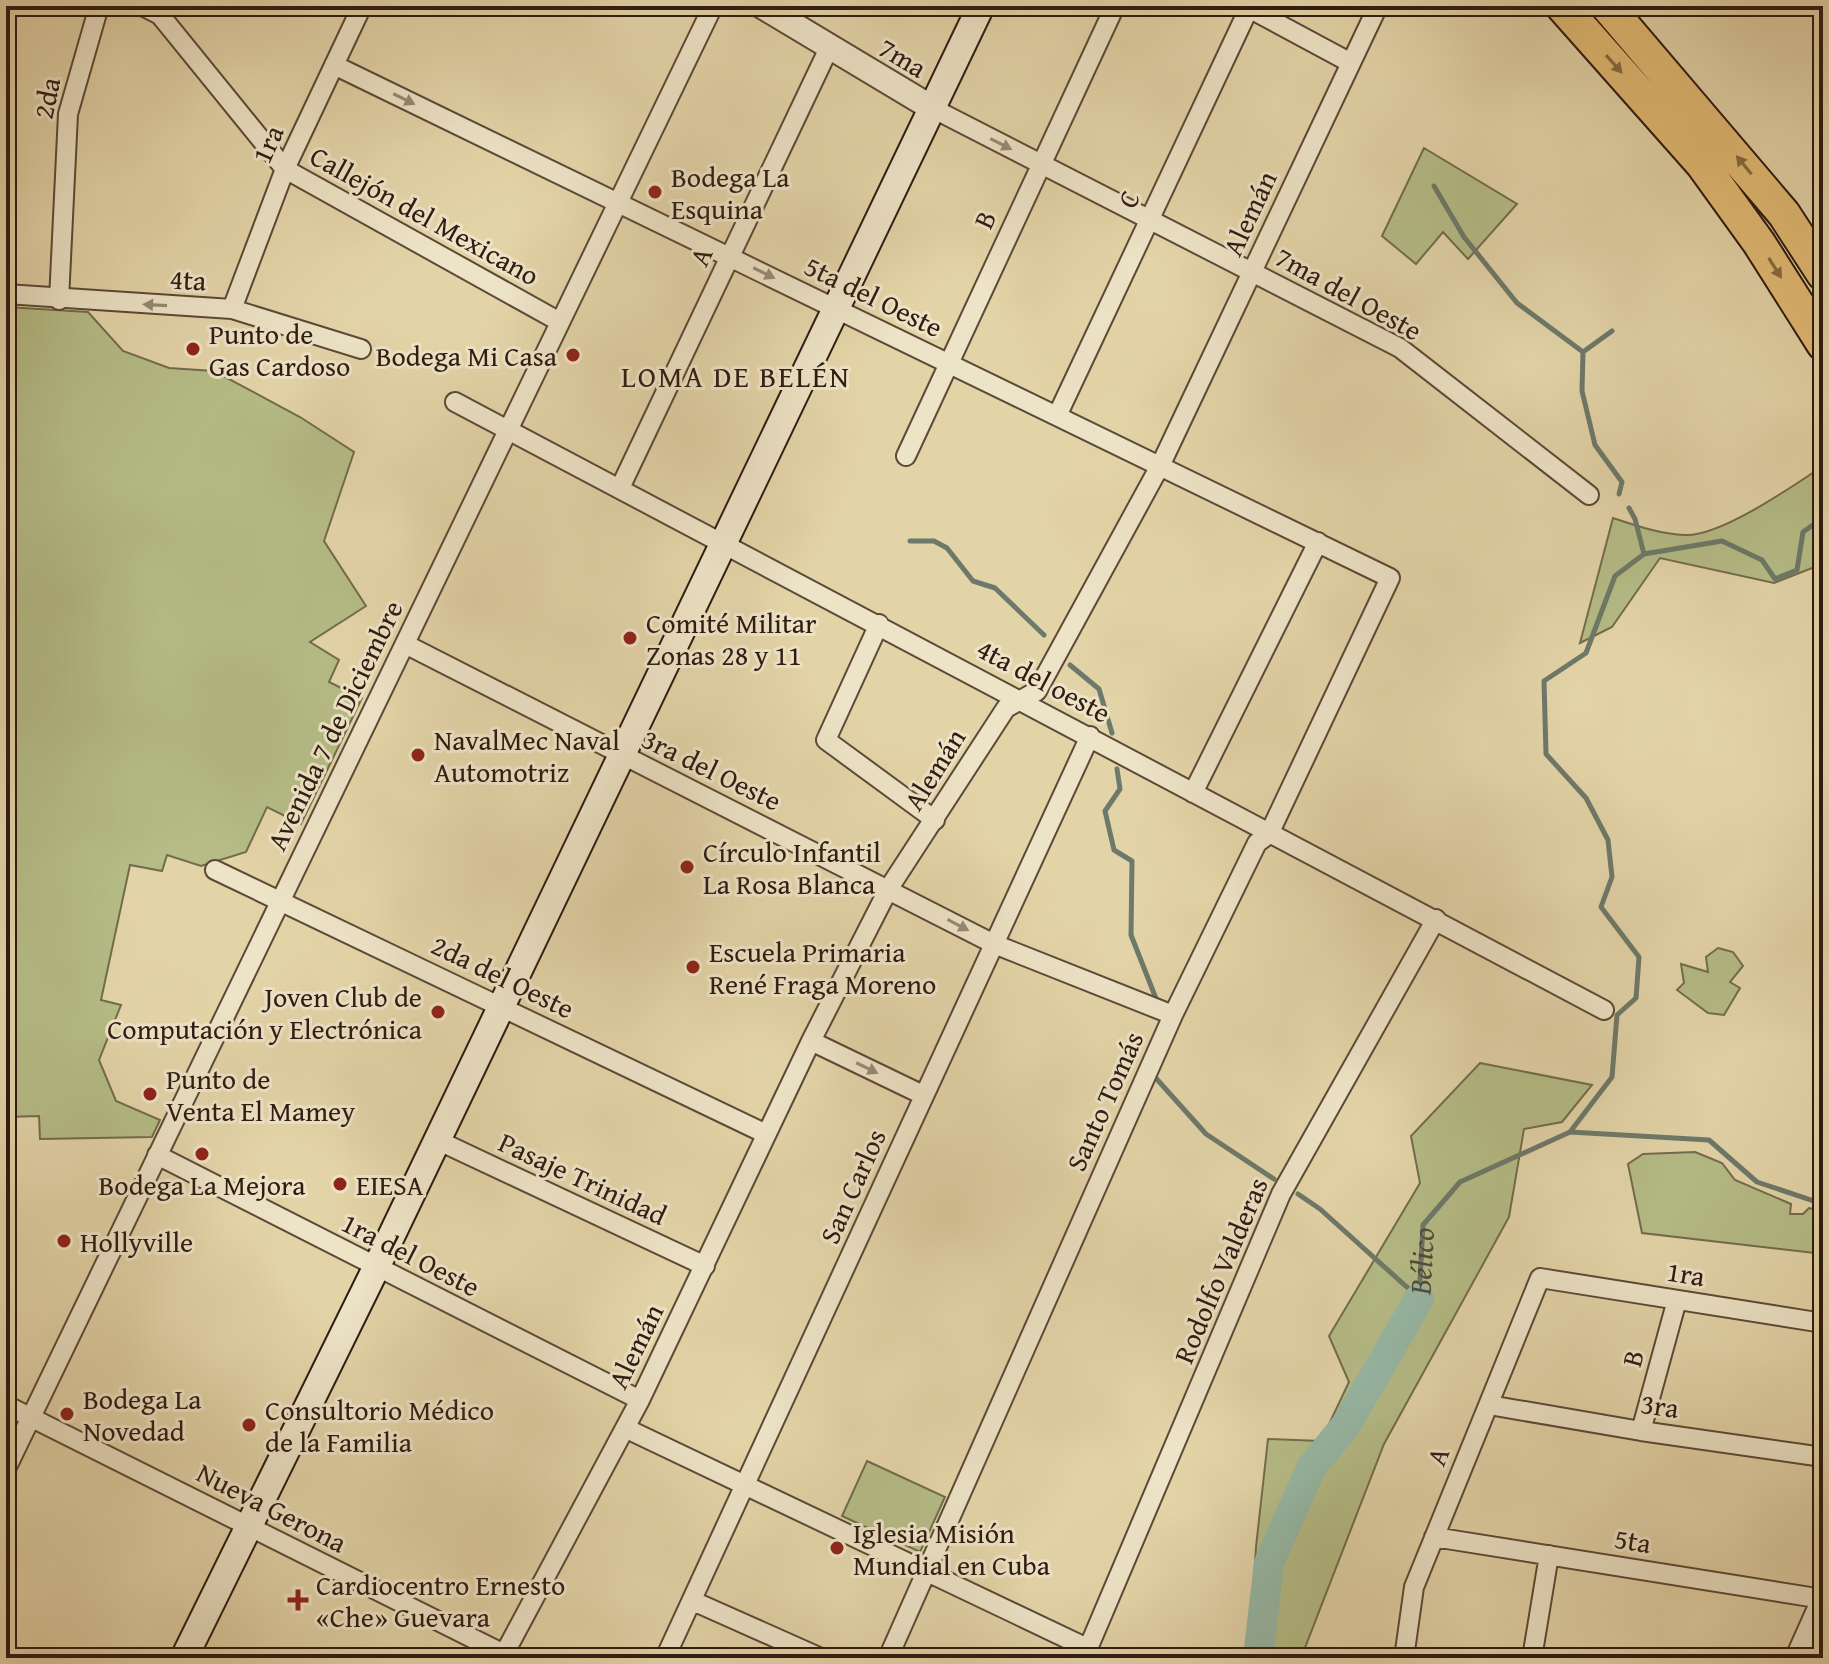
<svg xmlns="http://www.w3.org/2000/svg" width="1829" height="1664" font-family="'Gentium Book Plus',serif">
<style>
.green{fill:#b5bc86;stroke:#726c4c;stroke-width:2}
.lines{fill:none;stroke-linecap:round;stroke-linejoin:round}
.stream{stroke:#6d796a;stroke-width:5}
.river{stroke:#96b8a6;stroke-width:30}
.minor-casing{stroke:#5c4937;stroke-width:22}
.tertiary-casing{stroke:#5c4937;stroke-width:28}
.secondary-casing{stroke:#2f1b11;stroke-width:30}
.trunk-casing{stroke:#2f1b11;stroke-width:36}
.minor{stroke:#ede3c6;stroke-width:18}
.tertiary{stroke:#ede3c6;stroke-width:24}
.secondary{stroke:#ede3c6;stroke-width:26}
.trunk{stroke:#e2ba74;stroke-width:32}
.oneway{fill:#886a42}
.oneway2{fill:#988975}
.poi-dot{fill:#8f2418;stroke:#ede3c6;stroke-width:3}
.labels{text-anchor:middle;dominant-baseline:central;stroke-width:6;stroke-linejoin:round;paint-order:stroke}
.street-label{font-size:28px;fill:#2f1b11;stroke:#ede3c6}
.poi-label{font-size:28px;fill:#2f1b11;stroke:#ede3c6;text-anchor:start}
.neighbourhood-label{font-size:30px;letter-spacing:2px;fill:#2f1b11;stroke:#ede3c6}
.water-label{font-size:30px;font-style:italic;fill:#4e4a3e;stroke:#ede3c6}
</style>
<rect width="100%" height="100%" fill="#e3d4a8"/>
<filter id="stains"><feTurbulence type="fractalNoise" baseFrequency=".0025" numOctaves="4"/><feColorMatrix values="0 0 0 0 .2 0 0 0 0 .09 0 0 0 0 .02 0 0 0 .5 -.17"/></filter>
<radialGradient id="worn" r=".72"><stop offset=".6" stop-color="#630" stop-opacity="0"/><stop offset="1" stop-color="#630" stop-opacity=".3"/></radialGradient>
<path class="green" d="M1424,148L1517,204L1468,259L1443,232L1416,264L1382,236Z
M6,307L88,312L123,351L169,368L214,371L300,417L354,452L324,541L366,606L310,642L339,660L329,682L362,698L301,824L267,807L246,852L201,866L167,855L162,871L130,865L101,1000L121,1005L99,1060L116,1101L160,1120L152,1137L40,1139L39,1116L6,1117Z
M1823,466V560L1820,565L1774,583L1660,558L1612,627L1580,643L1613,518C1637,526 1660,534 1685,535C1720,537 1793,486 1823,466Z
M1718,948L1733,952L1743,966L1730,982L1740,988L1724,1015L1708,1013L1677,990L1684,983L1681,964L1708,972L1706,957Z
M1480,1063L1592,1085L1562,1122L1524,1129L1509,1217L1384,1444L1301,1658H1249L1256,1547L1268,1439L1321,1441L1349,1382L1329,1336L1420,1183L1411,1136Z
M1695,1152L1722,1163L1735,1180L1791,1204L1790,1214H1803L1809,1208L1823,1211V1254L1642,1233L1628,1164L1643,1154Z
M867,1461L945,1497L920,1552L842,1516Z"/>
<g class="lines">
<g class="stream">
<path d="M1434,186L1464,237L1517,303L1583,352L1582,391L1595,445L1622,482L1619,494"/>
<path d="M1583,352L1612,331"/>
<path d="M1629,508L1635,519L1644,554"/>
<path d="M910,541H934L947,548L973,581L995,588L1044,635"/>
<path d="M1070,665L1099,689L1112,733"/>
<path d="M1117,769L1120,789L1105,811L1114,850L1132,861L1131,935L1157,1001"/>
<path d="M1154,1076L1206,1134L1274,1179"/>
<path d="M1570,1132L1612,1077L1617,1015L1636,998L1639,957L1601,907L1612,877L1608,840L1586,798L1546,754L1544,681L1586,653L1615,576L1644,554L1722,541L1762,560L1775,579L1797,570L1803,532L1823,518"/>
<path d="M1298,1194L1320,1209L1419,1298"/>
<path id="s1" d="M1419,1299L1423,1225L1460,1182L1570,1132L1709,1140L1757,1182L1823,1204"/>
</g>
<path class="river" d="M1258,1658L1269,1563L1311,1468L1346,1425L1419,1299"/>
<defs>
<path id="minor" d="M142,6L160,15L285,169L560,322
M1245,6L1351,63
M334,65L1390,578L1269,834L1257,843L1173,1015L888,1658
M932,108L1400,348L1589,495
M6,294L232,309L361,349
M59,300L68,114L99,6
M232,309L285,169L362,6
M455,402L1604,1010
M1057,416L1250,6
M906,456L1115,6
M620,488L829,48
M879,624L826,740L935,820
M405,644L994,944L1173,1015
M1193,793L1318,542
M215,870L766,1134
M811,1041L923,1095
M437,1140L705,1266
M157,1155L640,1400
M6,1405L512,1658
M1489,1405L1641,1431L1823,1457
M625,1428L1089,1649
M1641,1431L1677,1300
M6,1469L713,6
M1434,1537L1823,1599
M693,1601L821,1658
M502,1658L640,1400L811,1041L889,888L1006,708L1037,691L1161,464L1378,6
M665,1658L1090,736
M1084,1658L1281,1194L1436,919
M1409,1658L1405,1651L1414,1587L1540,1278L1823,1323
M1532,1658L1549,1555"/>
<path id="tertiary" d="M762,6L932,108
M1798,1658L1823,1602"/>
<path id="secondary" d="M184,1658L376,1268L981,6"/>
<path id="trunk" d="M1562,6L1702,164L1759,243L1823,344
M1607,6L1784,214L1823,274"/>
</defs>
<use href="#minor" class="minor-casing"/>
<use href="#tertiary" class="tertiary-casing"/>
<use href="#secondary" class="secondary-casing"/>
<use href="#trunk" class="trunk-casing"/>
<use href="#minor" class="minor"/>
<use href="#tertiary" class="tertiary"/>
<use href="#secondary" class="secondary"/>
<use href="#trunk" class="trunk"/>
</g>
<defs><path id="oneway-solid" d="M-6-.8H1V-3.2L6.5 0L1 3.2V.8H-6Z" transform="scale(2)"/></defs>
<g class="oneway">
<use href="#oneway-solid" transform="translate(1614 64) rotate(48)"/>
<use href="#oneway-solid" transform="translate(1744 165) rotate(-129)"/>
<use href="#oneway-solid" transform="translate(1775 268) rotate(58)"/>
</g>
<g class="oneway2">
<use href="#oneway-solid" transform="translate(404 99) rotate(26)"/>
<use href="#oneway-solid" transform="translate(1001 144) rotate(27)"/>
<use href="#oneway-solid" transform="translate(764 273) rotate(26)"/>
<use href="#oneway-solid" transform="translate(155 305) rotate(-177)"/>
<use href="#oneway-solid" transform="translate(958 925) rotate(28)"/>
<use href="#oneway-solid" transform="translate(867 1068) rotate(26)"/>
</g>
<g class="poi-dot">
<circle cx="655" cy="192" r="8"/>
<circle cx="193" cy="349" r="8"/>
<circle cx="573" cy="355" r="8"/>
<circle cx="630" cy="638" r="8"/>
<circle cx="418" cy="755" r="8"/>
<circle cx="687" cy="867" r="8"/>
<circle cx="693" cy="967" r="8"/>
<circle cx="438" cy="1012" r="8"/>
<circle cx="150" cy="1094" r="8"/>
<circle cx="202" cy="1154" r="8"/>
<circle cx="340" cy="1184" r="8"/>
<circle cx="64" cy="1241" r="8"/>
<circle cx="67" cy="1414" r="8"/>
<circle cx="249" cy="1425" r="8"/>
<circle cx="837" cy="1548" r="8"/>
<path d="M294 1588h8v8h8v8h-8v8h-8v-8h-8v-8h8z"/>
</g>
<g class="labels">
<g class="street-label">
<text transform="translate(903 57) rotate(31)">7ma</text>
<text transform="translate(46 98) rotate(-78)">2da</text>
<text transform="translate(267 144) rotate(-66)">1ra</text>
<text transform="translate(1128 199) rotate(-65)">C</text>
<text transform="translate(1249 213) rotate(-65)">Alemán</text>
<text transform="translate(425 215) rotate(29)">Callejón del Mexicano</text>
<text transform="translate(984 219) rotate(-65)">B</text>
<text transform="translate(700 256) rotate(-65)">A</text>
<text transform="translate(188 279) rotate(3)">4ta</text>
<text transform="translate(1349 293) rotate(29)">7ma del Oeste</text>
<text transform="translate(874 296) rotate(26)">5ta del Oeste</text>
<text transform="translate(1044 680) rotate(28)">4ta del oeste</text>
<text transform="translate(334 725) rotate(-64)">Avenida 7 de Diciembre</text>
<text transform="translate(712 769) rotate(26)">3ra del Oeste</text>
<text transform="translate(934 769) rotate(-58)">Alemán</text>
<text transform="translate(503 976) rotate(26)">2da del Oeste</text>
<text transform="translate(1104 1101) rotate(-66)">Santo Tomás</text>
<text transform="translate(583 1178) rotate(25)">Pasaje Trinidad</text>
<text transform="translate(852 1186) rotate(-66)">San Carlos</text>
<text transform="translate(411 1254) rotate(27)">1ra del Oeste</text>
<text transform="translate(1220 1270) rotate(-67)">Rodolfo Valderas</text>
<text transform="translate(1686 1273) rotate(9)">1ra</text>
<text transform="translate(635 1346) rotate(-64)">Alemán</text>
<text transform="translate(1632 1358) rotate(-74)">B</text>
<text transform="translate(1660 1405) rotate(8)">3ra</text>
<text transform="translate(1437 1456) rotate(-68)">A</text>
<text transform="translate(272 1507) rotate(27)">Nueva Gerona</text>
<text transform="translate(1633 1540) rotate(9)">5ta</text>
</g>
<g class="poi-label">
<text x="671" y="176">Bodega La<tspan x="671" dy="32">Esquina</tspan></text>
<text x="209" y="333">Punto de<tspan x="209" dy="32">Gas Cardoso</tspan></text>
<text x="557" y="355" text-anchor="end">Bodega Mi Casa</text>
<text x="646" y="622">Comité Militar<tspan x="646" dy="32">Zonas 28 y 11</tspan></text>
<text x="434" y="739">NavalMec Naval<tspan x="434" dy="32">Automotriz</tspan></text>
<text x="703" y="851">Círculo Infantil<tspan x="703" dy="32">La Rosa Blanca</tspan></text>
<text x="709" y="951">Escuela Primaria<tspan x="709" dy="32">René Fraga Moreno</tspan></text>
<text x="422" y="996" text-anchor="end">Joven Club de<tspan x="422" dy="32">Computación y Electrónica</tspan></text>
<text x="166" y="1078">Punto de<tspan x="166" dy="32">Venta El Mamey</tspan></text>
<text x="202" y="1184" text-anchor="middle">Bodega La Mejora</text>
<text x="356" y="1184">EIESA</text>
<text x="80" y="1241">Hollyville</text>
<text x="83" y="1398">Bodega La<tspan x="83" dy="32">Novedad</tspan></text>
<text x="265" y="1409">Consultorio Médico<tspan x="265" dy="32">de la Familia</tspan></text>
<text x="853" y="1532">Iglesia Misión<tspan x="853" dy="32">Mundial en Cuba</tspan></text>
<text x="316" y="1584">Cardiocentro Ernesto<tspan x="316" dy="32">«Che» Guevara</tspan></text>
</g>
<g class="neighbourhood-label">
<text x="736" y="376">LOMA DE BELÉN</text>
</g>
<g class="water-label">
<text stroke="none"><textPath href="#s1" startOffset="38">Bélico</textPath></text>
</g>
</g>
<rect width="1829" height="1664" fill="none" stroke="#e3d4a8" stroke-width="32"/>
<rect x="8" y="8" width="1813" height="1648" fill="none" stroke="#2f1b11" stroke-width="4"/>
<rect x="16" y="16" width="1797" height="1632" fill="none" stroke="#2f1b11" stroke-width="2"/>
<rect width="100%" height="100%" filter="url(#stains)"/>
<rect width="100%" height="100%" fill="url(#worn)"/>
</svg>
